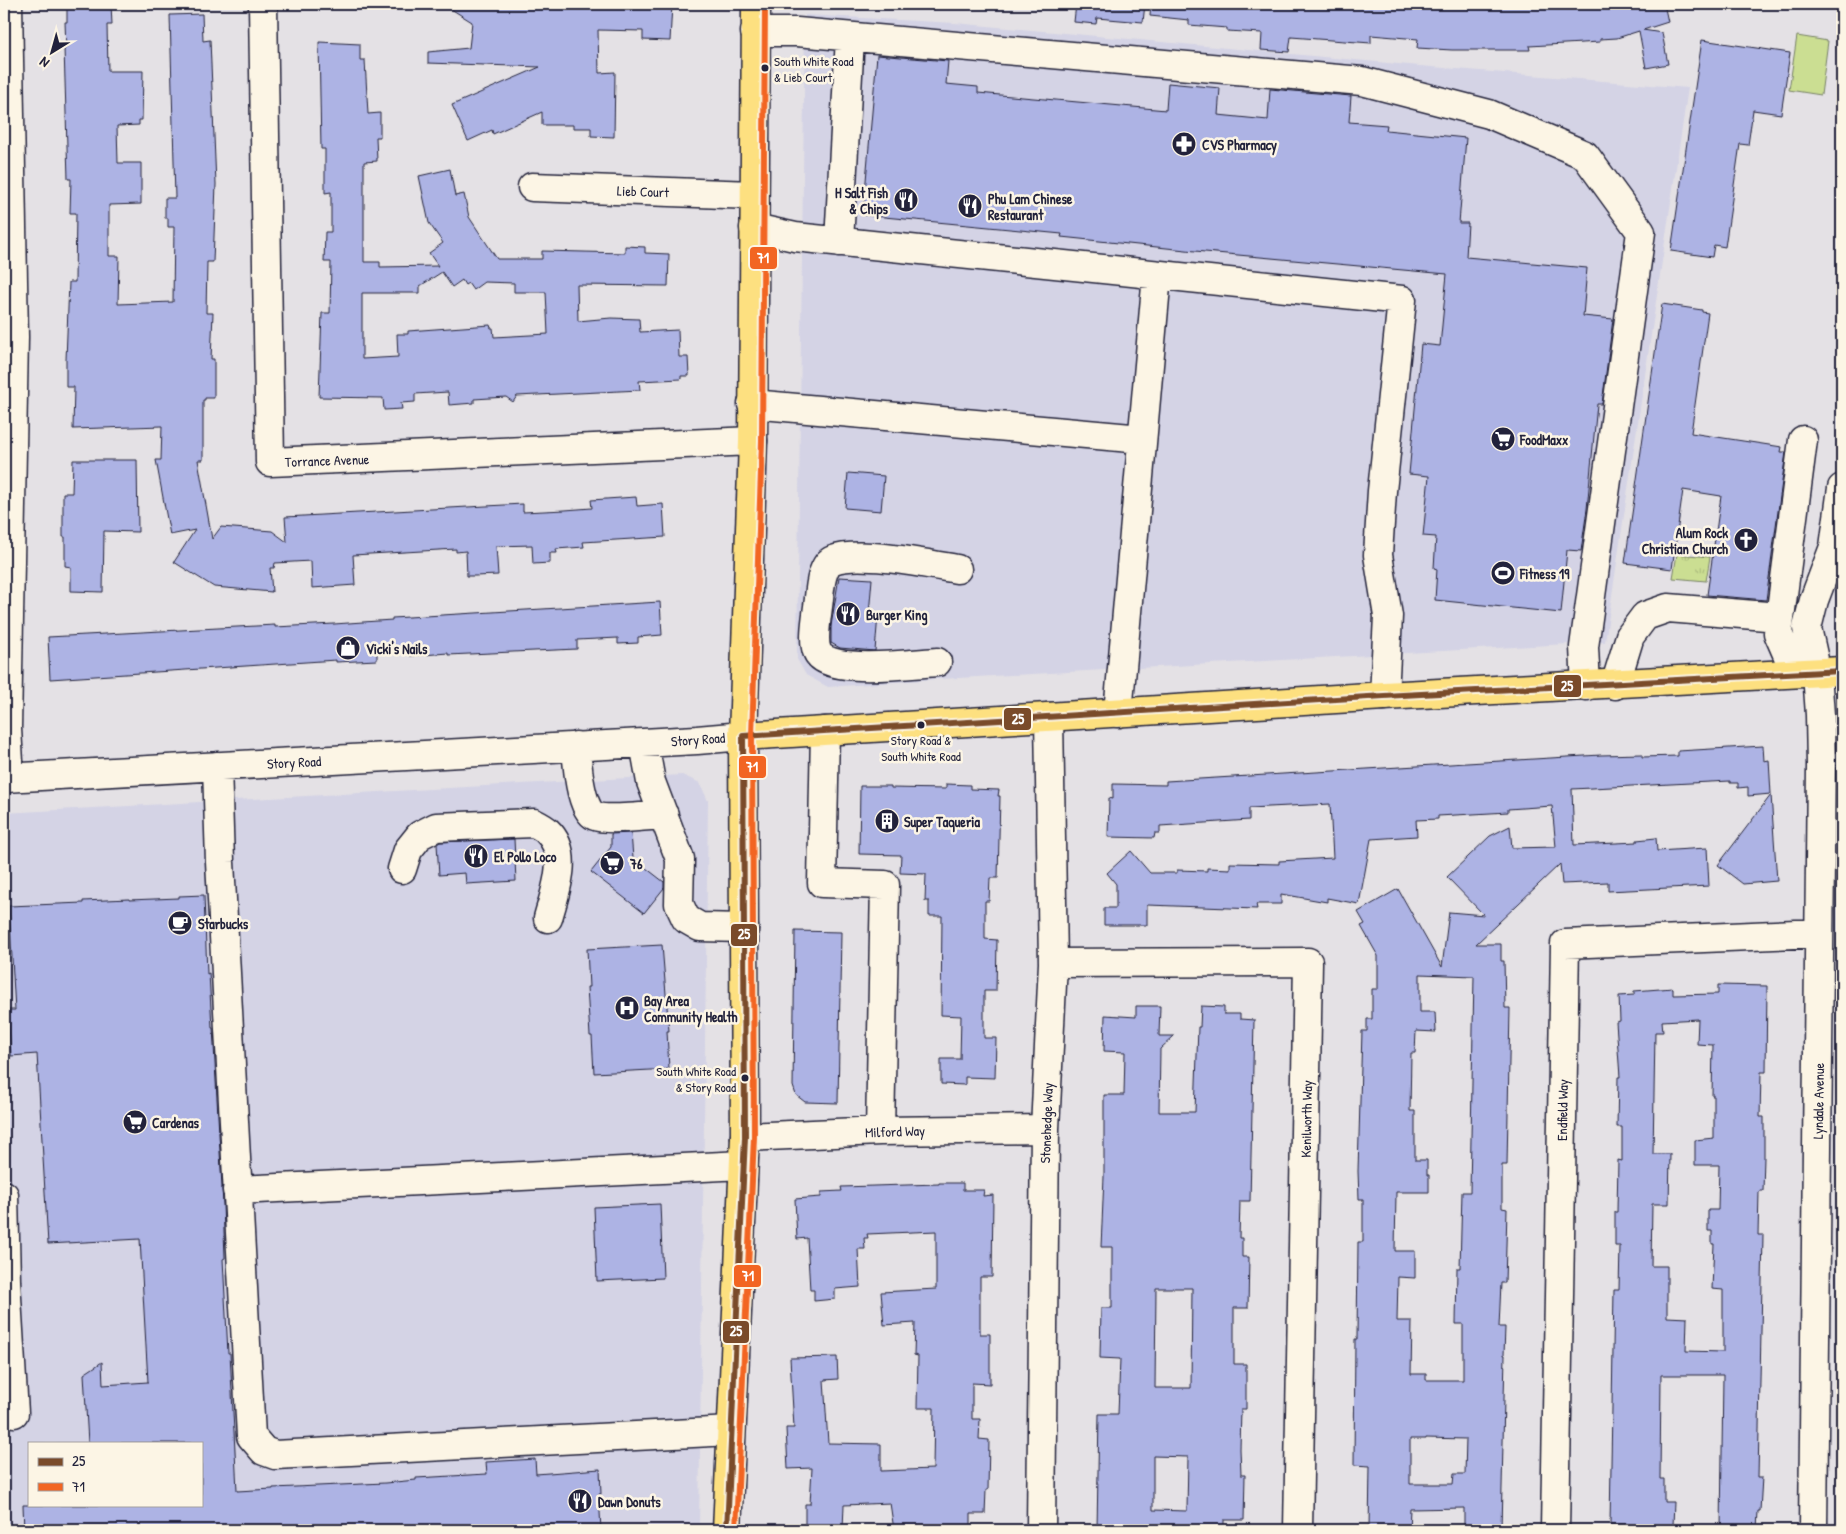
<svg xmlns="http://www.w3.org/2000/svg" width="1846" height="1534" font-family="'Patrick Hand',sans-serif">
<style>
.built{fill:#d4d3e5;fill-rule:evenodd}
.grass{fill:url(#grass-tufts);stroke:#768066}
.pitch{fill:#cbde92;stroke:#768066}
.building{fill:#adb3e4;stroke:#22223b;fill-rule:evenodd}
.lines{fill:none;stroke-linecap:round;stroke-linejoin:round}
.minor-casing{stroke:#22223b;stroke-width:31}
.major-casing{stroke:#22223b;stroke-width:31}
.minor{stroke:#fcf5e5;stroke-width:28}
.major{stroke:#fde080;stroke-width:28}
.bus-1-casing{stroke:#fcf5e5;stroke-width:10}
.bus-2-casing{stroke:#fcf5e5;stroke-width:10}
.bus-1{stroke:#7a4b2a;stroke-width:6}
.bus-2{stroke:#f26522;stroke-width:6}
.bus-dot{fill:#22223b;stroke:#fcf5e5;stroke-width:2}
.labels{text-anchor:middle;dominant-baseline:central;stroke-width:5;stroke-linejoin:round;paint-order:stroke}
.bus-label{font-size:13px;fill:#22223b;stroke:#fcf5e5;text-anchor:start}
.poi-label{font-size:14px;font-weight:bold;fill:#22223b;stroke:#fcf5e5;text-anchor:start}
.street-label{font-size:14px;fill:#22223b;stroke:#fcf5e5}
.line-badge{stroke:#fcf5e5;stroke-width:2}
.badge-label{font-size:14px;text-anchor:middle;font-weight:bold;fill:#fff}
</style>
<defs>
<pattern id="grass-tufts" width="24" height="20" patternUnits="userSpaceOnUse" patternTransform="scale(1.25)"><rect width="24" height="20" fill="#cbde92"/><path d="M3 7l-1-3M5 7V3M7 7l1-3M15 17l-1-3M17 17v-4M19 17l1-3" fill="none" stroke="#aebe7f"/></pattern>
</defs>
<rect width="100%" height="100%" fill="#e4e1e5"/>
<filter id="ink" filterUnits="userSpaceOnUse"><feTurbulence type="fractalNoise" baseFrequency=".02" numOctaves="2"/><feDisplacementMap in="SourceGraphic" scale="10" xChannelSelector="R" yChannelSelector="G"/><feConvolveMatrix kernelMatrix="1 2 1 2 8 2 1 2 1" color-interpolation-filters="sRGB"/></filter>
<g filter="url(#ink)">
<path class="built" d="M805,15L955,23L1420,66L1688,88L1605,642L923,680L828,687L806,675L797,659Z
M682,775L700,783L708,801L699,1530H4V813ZM29,1443H201V1505H29Z"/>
<path class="grass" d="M1677,554L1710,557L1706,581L1673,578Z"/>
<path class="pitch" d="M1797,36L1828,41L1821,95L1789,90Z"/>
<path class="building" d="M67,4H111L112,25H107L108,71H143L142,120H139V125L117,126L118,163H141V204L109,205V256H119L118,304L173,302L174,227H168V218H165V198H175L170,15L202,14L203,41L210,40L216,184L213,262H207L206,313H213L211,359H214V398H205V400H203V460H198L212,539L221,527L272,531L287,542L285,517L523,504V512L565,510L592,508L591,500L636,497L637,506L663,504L665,537L583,542L584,547L556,549L557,553H550V563L533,564L532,545L496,546L498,575L475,576H467L466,551L456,552V549L353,555L355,585L312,588L311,561L275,563L274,568H270L272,592L214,587L174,562L195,530L170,535L156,460H161L162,426L73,429L74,387H66V360L69,282H75L76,213H70L71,179H68L64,48H66L65,22H67Z
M443,4L574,5V4H672L670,41L643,40V31L598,30L599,73L615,72L614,137L591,136V128H573V125H542V112L493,134L492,130L468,141L452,105L540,67L428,63V52L469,48L472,22Z
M1076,4H1145L1143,22L1097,18L1096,24L1074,22Z
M1151,4H1664L1668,22L1643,30L1662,33L1668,64L1646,68L1639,31L1617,38L1600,39V42L1529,46L1530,50H1452L1417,48L1418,39L1371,35V43L1291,37L1289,52L1261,50L1262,33L1227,31V28L1189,25V20L1150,16Z
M1702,40L1790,53L1781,114L1753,110L1748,145L1740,144L1725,247L1714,245L1712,257L1671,251Z
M319,42L360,44V60H365L368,114L380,113V137H376L377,161L364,162V262H380V267L438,266L429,253L443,243L429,223L419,176L450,169L455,196L464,194L469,217L497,259H542V251L625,253V246L645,247V253L669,254L668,286L577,285L578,321L611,318L639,319L640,332L678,330L679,357H688L689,376H681V379L639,381L640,390L517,396L513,402L506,397L474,399V403L449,405L448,392L415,394V402L401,403L402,409L384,410L383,398L319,397L322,313H330L331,262H324L325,232H331V192L325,193V149H321ZM442,272L452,287L462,280L465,285L468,283L473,290L484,282L514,283V292H546L548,334L494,337L493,328H491L490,325L408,331V334H397L398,357L362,359V293H420V286Z
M877,55L948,61L946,84L978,87V93L1166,110L1168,83L1220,88L1218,115L1268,120L1270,89L1351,96L1349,122L1387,125L1386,130L1466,138L1459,223H1468L1466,257L1587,268L1583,316L1613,319L1602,404H1597L1587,509L1581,551L1567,550L1561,613L1435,600L1437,569L1434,568L1436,537L1423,536L1429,476L1409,474L1421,344L1440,346L1447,274L1205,252L1061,237L1062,234L863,215Z
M1662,304L1702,310V312L1708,313L1691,433L1782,447L1781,452H1786L1766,600L1707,595L1721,496L1683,490L1672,569L1625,563Z
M73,460H137L138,532L104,531L103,592L71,591V567L65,566V537H63V493H72Z
M848,473L884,476L881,511L845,508Z
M839,577L872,579L869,614L878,615L875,651L840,648L831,643V626Z
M660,602L662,635L638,637V643L618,644V638L577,640V649L448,655V653L410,656V650L377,652V660L336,662V660L50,679L48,637L275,625V627L334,624L392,620V618Z
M1763,746L1764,761L1769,760L1771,794L1748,796V787L1738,788V783H1730V781L1572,789L1574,845L1637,842V840L1656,838L1657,851L1707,848L1709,886L1608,891V882L1562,884L1560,864L1476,944H1501V961H1504L1505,1008H1510L1507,1165H1502V1208L1507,1209L1505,1283H1501L1499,1327H1505L1504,1355H1505L1501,1530H1464V1508L1410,1509L1409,1530H1369L1370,1466L1354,1465L1355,1339H1357L1358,1242H1363V1199H1359L1358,1171L1362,1031H1367V1019H1372V989H1378V956L1361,926L1365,924L1358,912L1398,889L1442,967L1449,912L1484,915L1447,877L1490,836L1510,826L1512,848L1556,847L1552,806L1508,809V812L1438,816V819L1416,820L1417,836L1371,839L1359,904L1327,898V902L1281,894V904H1256L1257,909L1147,905V925H1104V908H1116V884L1107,873L1131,851L1150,873H1177V870L1207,871V868L1230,869V863L1279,864V861L1333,858L1330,804L1249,808V820L1160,826V833H1155L1154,838L1108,837L1109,798L1113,799V784L1166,785V781L1601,755L1642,754V757L1678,756V751ZM1420,974L1474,976L1470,1192H1462L1460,1268H1457L1456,1324H1463V1380H1426V1374H1411L1412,1321H1397L1398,1277L1415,1278V1251H1395L1396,1192H1429V1175H1427V1160H1415V1111H1410L1411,1053H1415L1416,1031L1436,1032L1435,1012H1420ZM1426,1438L1466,1439L1465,1474H1454L1453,1484H1410V1439H1426Z
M946,784L970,785V789L999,790L998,796H1000L998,878H990L989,901H985V939L997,940L996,991H984V1038H996L995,1078L965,1077V1085L941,1084V1059H960L961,1016L941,1015L942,916H929V901H925L926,874L900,873L901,855L859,854L860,786H891V788L946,789Z
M1771,795L1777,881L1743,884L1718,865Z
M631,833L633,858L664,882V888L644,913L591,872L611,847V834Z
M514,839L516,881L466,884L465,873L439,875L437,844L440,842Z
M204,895L207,974L209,973L212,1028H213L223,1205L225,1258L223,1259L228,1353H230L237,1491L273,1489V1488L385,1483L416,1480V1478L487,1474L486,1462L535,1459L536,1474L600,1469L601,1494H599L601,1530H24L23,1505H201V1443H88L84,1374L102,1362L103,1385L148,1382L140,1239L48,1244L37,1054L11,1056L8,1010H15L9,906L83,903V901L129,899V900L179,898V896Z
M795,931L841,932L838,1103L805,1102L796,1095L793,1086Z
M662,945L669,1031H667L669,1069L594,1073L592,1036H590L587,987H589L587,949Z
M1718,985L1767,986L1766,1072H1761L1760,1117H1764V1157L1763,1191H1759L1758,1235H1763L1758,1477H1762L1760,1511H1758L1757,1530H1721L1723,1375H1661L1660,1479H1664V1502H1674L1673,1525L1610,1524L1614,1290H1619L1620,1246H1615V1212H1617L1618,1160L1622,1161V1127H1617L1618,1077H1620L1616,1022L1620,1021L1619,996L1634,995V991L1673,988V995L1718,994ZM1698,1019L1697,1044L1713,1045L1712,1096H1714V1138L1695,1140V1165H1719L1718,1210H1708V1231H1712V1244H1714L1712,1289L1723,1290V1352L1686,1351L1687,1318L1667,1317V1266H1651L1652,1204H1669L1670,1154H1653L1655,1032H1663L1662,1021Z
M1136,1006H1160L1159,1036H1174L1160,1049L1159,1112H1195L1198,1027H1200L1201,1006L1224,1007V1014H1240V1019L1254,1020L1250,1201H1240L1239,1238H1242V1257H1249L1248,1308H1234V1364H1246V1409H1241L1240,1449L1241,1475H1245L1244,1520H1224V1530H1097L1099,1414H1118L1120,1359L1100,1358L1101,1308H1112V1247H1101L1104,1177V1095H1124L1125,1052L1104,1051L1105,1015L1136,1017ZM1156,1288H1192L1191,1388H1155ZM1153,1456L1188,1457L1187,1511L1153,1510Z
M939,1183H963V1190H984L983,1196L993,1195L992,1277H980V1334H990V1384L972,1383V1419H980L979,1439L989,1440L988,1490H986L985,1514H971V1530H894L890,1503L844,1505L843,1529H805V1504H810L812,1468L788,1469L786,1428H794L790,1358L837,1357L838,1379L824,1380L828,1443L881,1444V1471L933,1469L934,1408H917L918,1356L914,1355L915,1323L884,1325L881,1292L936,1289V1231L867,1234L868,1238H864L865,1249H858L860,1287L835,1289V1299L814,1301V1290H810L807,1238L797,1239L795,1199L821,1197V1192L842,1191L841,1187L939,1184Z
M660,1204L663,1278L597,1281L594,1207Z"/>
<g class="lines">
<defs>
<path id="minor" d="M8,4L14,337L7,729L10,778
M263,4L270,462L753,441
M755,32H797L1362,81L1489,114L1585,155L1641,232L1584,647L1586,686
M532,187L753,195
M754,228L795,237L1402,300L1382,491L1378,555L1388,616L1384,696
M839,242L850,37
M752,404L1142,439
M1803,440L1778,633L1788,656L1817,673
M937,662C915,663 826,676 817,651C812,639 818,611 819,598C820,587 822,564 833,560C859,550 928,564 957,569
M1615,685L1630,636L1645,616L1668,608L1779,617
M1118,713L1157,275
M825,731L822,883L885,885L880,1131
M644,743L651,782L680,859L679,904L686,919L700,927L744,928
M576,746C577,761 580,810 595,816C606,821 649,816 664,815
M217,766L220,862L251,1436L264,1451L275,1455L731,1431
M4,778L697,740L743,736
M402,869L408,850L420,835L436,827L534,823C538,825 544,828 547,831C571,853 555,892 548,918
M1053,963L1308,962L1298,1530
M745,1137L880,1131L1045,1129
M237,1190L743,1165
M4,1195L6,1281L14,1413
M1041,1530L1045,1129L1053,963L1049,717
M1555,1530L1565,944L1819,933
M1813,1530L1821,766L1820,715L1817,673L1807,628L1814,600L1834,547L1842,488"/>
<path id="major" d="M743,736L1384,696L1842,671
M727,1530L745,1137L743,736L753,441L756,4"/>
</defs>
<use href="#minor" class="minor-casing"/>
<use href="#major" class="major-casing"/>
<use href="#minor" class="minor"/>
<use href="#major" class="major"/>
<defs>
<path id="bus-1" d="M743,736L1384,696L1842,671
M727,1530L745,1137L743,736"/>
<path id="bus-2" d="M736,1530L754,1137L752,736L762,441L765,4"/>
</defs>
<use href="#bus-1" class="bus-1-casing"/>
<use href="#bus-2" class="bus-2-casing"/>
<use href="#bus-1" class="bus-1"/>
<use href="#bus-2" class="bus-2"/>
</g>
</g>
<defs>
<symbol id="pharmacy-disc" viewBox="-11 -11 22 22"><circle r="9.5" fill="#22223b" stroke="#fcf5e5"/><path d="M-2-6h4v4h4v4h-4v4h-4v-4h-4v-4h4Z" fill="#fff"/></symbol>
<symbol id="restaurant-disc" viewBox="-11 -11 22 22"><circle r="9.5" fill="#22223b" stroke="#fcf5e5"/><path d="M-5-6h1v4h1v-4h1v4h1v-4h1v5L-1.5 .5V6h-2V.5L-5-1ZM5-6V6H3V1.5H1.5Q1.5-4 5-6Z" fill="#fff"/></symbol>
<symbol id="supermarket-disc" viewBox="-11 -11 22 22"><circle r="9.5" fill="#22223b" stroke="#fcf5e5"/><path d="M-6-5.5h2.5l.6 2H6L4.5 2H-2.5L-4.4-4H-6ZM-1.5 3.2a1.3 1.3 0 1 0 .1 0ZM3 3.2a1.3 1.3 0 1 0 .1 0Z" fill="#fff"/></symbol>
<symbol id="church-disc" viewBox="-11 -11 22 22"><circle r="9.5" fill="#22223b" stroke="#fcf5e5"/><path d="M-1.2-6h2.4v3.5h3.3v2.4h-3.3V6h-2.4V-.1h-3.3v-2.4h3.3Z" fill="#fff"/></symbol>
<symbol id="stadium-disc" viewBox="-11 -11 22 22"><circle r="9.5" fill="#22223b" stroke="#fcf5e5"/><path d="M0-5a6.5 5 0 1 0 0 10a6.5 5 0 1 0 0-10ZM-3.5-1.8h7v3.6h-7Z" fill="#fff"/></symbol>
<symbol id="shop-disc" viewBox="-11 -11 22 22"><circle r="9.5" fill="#22223b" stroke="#fcf5e5"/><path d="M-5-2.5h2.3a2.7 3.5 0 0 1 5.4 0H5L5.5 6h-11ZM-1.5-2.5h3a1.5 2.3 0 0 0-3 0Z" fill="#fff"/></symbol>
<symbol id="building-disc" viewBox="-11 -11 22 22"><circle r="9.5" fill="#22223b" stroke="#fcf5e5"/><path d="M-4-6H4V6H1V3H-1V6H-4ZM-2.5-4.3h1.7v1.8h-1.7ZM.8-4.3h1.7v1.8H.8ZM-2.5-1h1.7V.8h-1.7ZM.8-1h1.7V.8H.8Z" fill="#fff"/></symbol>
<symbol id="cafe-disc" viewBox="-11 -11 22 22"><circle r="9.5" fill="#22223b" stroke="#fcf5e5"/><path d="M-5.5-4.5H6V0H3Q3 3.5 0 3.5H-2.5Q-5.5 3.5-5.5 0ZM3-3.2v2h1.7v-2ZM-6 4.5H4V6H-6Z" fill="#fff"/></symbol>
<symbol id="hospital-disc" viewBox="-11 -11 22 22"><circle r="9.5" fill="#22223b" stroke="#fcf5e5"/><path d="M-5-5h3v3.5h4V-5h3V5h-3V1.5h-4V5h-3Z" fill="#fff"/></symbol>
</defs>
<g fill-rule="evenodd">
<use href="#pharmacy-disc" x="1170" y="130" width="28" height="28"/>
<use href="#restaurant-disc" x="892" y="186" width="28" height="28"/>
<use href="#restaurant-disc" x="956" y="192" width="28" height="28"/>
<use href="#supermarket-disc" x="1489" y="425" width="28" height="28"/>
<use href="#church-disc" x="1732" y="526" width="28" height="28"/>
<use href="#stadium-disc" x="1489" y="559" width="28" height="28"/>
<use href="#restaurant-disc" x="834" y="600" width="28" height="28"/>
<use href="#shop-disc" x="334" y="634" width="28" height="28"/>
<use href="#building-disc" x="873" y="807" width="28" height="28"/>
<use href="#restaurant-disc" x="462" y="842" width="28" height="28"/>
<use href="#supermarket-disc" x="598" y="849" width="28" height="28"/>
<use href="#cafe-disc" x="166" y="909" width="28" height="28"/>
<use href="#hospital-disc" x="613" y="994" width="28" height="28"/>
<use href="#supermarket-disc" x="121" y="1108" width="28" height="28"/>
<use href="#restaurant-disc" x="566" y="1487" width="28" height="28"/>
</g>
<g class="bus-dot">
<circle cx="765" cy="68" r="4.5"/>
<circle cx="921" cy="725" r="4.5"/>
<circle cx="745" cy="1078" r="4.5"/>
</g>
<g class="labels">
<g class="bus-label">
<text x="774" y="61">South White Road<tspan x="774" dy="16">&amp; Lieb Court</tspan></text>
<text x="921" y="740" text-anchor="middle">Story Road &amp;<tspan x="921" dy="16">South White Road</tspan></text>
<text x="736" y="1071" text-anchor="end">South White Road<tspan x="736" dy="16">&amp; Story Road</tspan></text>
</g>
<g class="poi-label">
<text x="1202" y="144">CVS Pharmacy</text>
<text x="888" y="192" text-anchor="end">H Salt Fish<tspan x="888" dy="16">&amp; Chips</tspan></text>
<text x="988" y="198">Phu Lam Chinese<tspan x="988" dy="16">Restaurant</tspan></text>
<text x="1520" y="439">FoodMaxx</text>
<text x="1728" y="532" text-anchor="end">Alum Rock<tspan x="1728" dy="16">Christian Church</tspan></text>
<text x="1520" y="573">Fitness 19</text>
<text x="866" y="614">Burger King</text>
<text x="366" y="648">Vicki's Nails</text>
<text x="904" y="821">Super Taqueria</text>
<text x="494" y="856">El Pollo Loco</text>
<text x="630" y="863">76</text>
<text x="198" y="923">Starbucks</text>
<text x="644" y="1000">Bay Area<tspan x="644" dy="16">Community Health</tspan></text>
<text x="152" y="1122">Cardenas</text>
<text x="598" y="1501">Dawn Donuts</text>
</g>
<g class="street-label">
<text transform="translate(643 191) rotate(2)">Lieb Court</text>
<text transform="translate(327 460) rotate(-2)">Torrance Avenue</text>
<text transform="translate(698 739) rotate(-4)">Story Road</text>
<text transform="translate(294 762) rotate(-3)">Story Road</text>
<text transform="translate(1818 1101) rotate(-89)">Lyndale Avenue</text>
<text transform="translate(1562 1110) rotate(-89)">Endfield Way</text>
<text transform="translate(1306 1119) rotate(-89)">Kenilworth Way</text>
<text transform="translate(1046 1123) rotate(-88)">Stonehedge Way</text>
<text transform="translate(895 1131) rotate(-2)">Milford Way</text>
</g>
</g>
<g class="line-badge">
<rect x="749" y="246" width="29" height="24" rx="5" fill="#f26522"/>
<rect x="1553" y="674" width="29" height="24" rx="5" fill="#7a4b2a"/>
<rect x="1003" y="707" width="29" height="24" rx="5" fill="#7a4b2a"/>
<rect x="738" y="755" width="29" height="24" rx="5" fill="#f26522"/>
<rect x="730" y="923" width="28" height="24" rx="5" fill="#7a4b2a"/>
<rect x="733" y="1264" width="29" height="24" rx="5" fill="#f26522"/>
<rect x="722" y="1320" width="28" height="24" rx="5" fill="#7a4b2a"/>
</g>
<g class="badge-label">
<text x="763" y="263">71</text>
<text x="1567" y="691">25</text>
<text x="1018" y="724">25</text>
<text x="752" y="772">71</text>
<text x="744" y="939">25</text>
<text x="748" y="1281">71</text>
<text x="736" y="1336">25</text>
</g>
<rect width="1846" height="1534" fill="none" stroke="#fcf5e5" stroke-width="20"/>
<rect x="10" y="10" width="1826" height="1514" fill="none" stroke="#22223b" stroke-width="2" filter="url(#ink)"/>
<rect x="28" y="1442" width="175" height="65" fill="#fcf5e5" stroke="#a5a1a1"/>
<rect x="38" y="1458" width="25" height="8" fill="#7a4b2a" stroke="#a5a1a1"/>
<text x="72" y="1466" font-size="15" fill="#22223b">25</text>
<rect x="38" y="1483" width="25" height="8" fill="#f26522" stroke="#a5a1a1"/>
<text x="72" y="1492" font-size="15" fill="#22223b">71</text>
<g transform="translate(52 52) rotate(217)" stroke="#fcf5e5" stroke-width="4" paint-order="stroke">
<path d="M0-4L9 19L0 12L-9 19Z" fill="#22223b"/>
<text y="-8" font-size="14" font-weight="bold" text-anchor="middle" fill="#22223b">N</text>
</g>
</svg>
